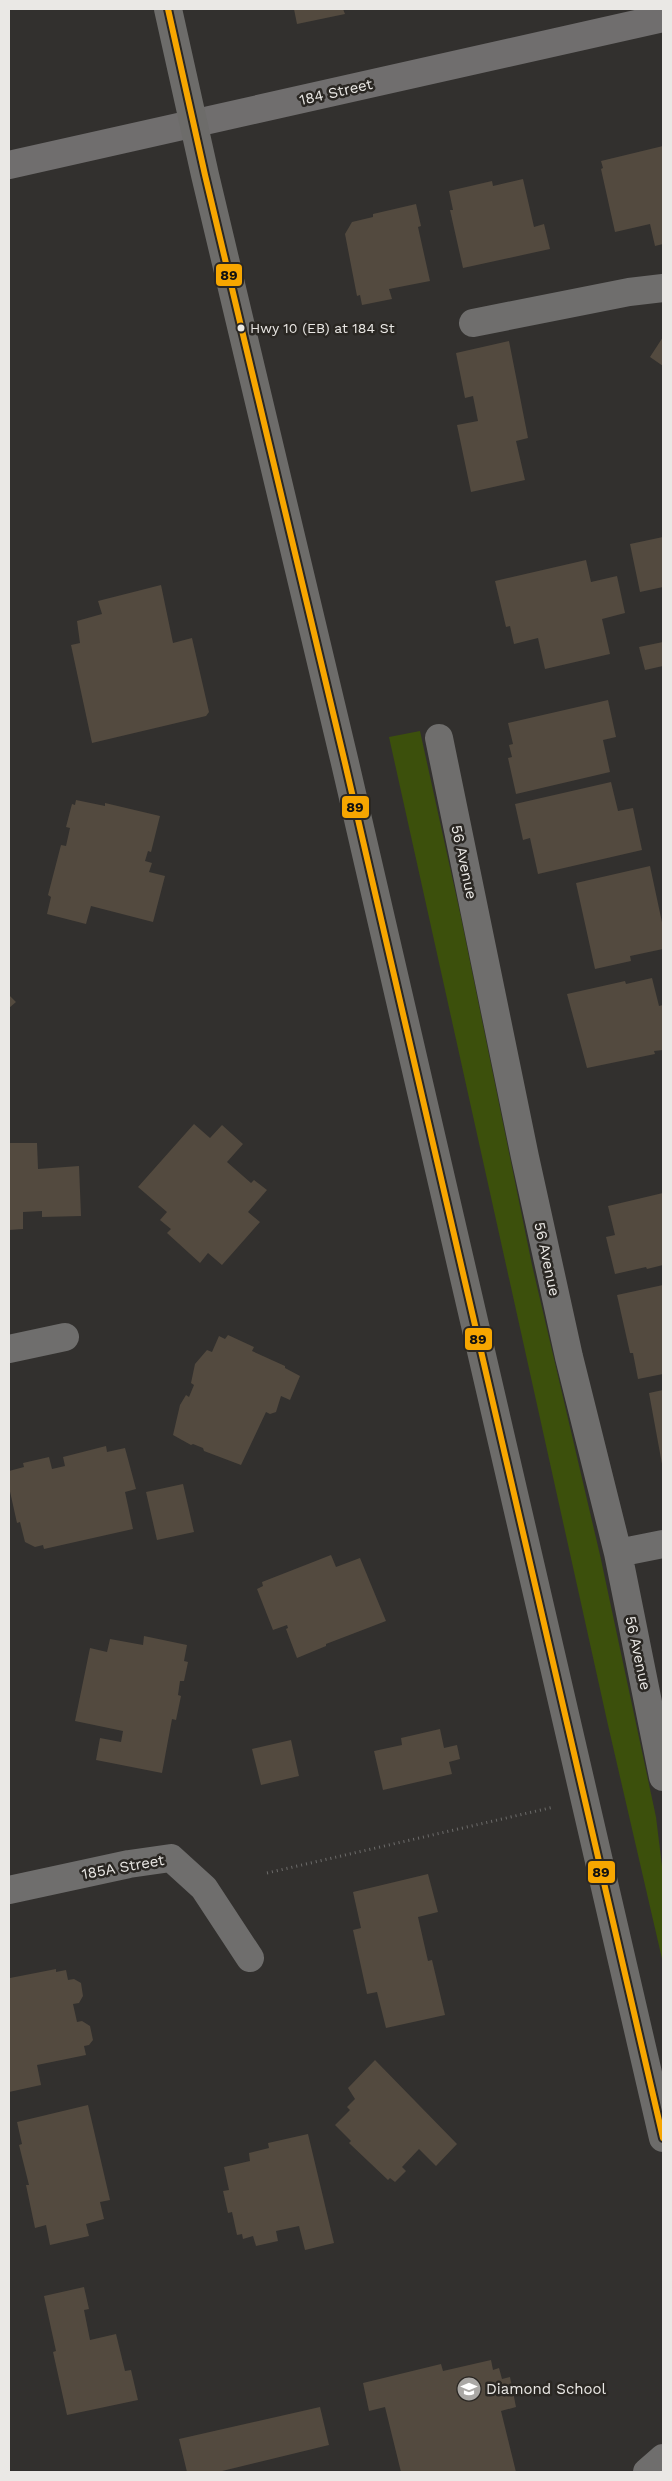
<svg xmlns="http://www.w3.org/2000/svg" width="672" height="2481" font-family="'Work Sans',sans-serif">
<style>
.green{fill:#3c500c}
.building{fill:#534a3f}
.lines{fill:none;stroke-linecap:round;stroke-linejoin:round}
.path{stroke:#6d6c6b;stroke-width:3;stroke-dasharray:1 4;stroke-linecap:butt}
.minor{stroke:#6f6e6d;stroke-width:28}
.major{stroke:#706e6e;stroke-width:28}
.highway{stroke:#6d6c6a;stroke-width:28}
.bus-1-casing{stroke:#2a2723;stroke-width:10}
.bus-1{stroke:#f7a600;stroke-width:6}
.bus-dot{fill:#eae8e5;stroke:#2a2723;stroke-width:2}
.labels{text-anchor:middle;dominant-baseline:central;stroke-width:5;stroke-linejoin:round;paint-order:stroke}
.bus-label{font-size:14px;fill:#eae8e5;stroke:#2a2723;text-anchor:start}
.street-label{font-size:15px;fill:#eae8e5;stroke:#2a2723}
.poi-label{font-size:15px;fill:#eae8e5;stroke:#2a2723;text-anchor:start}
.line-badge{stroke:#2a2723;stroke-width:2}
.pale-badge-label{font-size:14px;text-anchor:middle;font-weight:bold;fill:#111}
</style>
<rect width="100%" height="100%" fill="#32302e"/>
<path class="green" d="M420,731L460,913L532,1265L600,1555L656,1817L663,1874V1963L608,1725L389,737Z"/>
<path class="building" d="M294,9H343L345,14L297,24Z
M663,146V244L655,246L650,224L615,232L601,169L603,168L601,161Z
M523,179L534,227L544,224L550,249L463,268L450,210H453L449,191L492,181L493,186Z
M416,204L421,226L418,227L430,281L389,289L392,299L362,305L360,295L357,296L345,234L352,222L373,217V214Z
M663,337V366L650,357Z
M509,341L528,438L516,441L525,480L471,492L457,425L478,421L473,396L465,398L456,353Z
M663,537V587L640,592L630,544Z
M586,560L591,582L617,576L625,613L602,619L610,654L545,669L538,638L514,644L510,626L506,627L495,581Z
M161,585L173,643L192,638L209,712L206,716L92,743L71,645L80,643L77,621L102,614L98,601Z
M663,642V666L645,670L639,647Z
M608,700L616,737L603,740L610,772L516,794L508,758L512,757L509,745L513,744L508,723Z
M611,782L618,811L633,808L642,850L538,874L530,838L523,840L515,804Z
M76,800L105,806V803L160,816L151,852L148,851L145,861L152,863L149,872L165,876L153,922L91,906L86,924L47,914L51,897L48,895L61,845L66,846L70,828L66,827L72,804L75,805Z
M650,866L663,927V949L630,956L631,961L595,969L576,883Z
M652,978L659,1006L663,1005V1050L654,1051L655,1054L587,1068L567,994L625,981L626,984Z
M9,995L16,1002L9,1008Z
M194,1124L210,1138L222,1125L243,1144L227,1162L251,1183L254,1180L267,1190L248,1212L260,1222L222,1265L208,1253L200,1263L167,1233L171,1229L160,1220L167,1212L138,1187Z
M9,1143H37L38,1169L79,1166L81,1216L42,1217V1211L23,1212V1229L9,1230Z
M663,1193V1265L647,1269L646,1267L615,1274L606,1237L615,1235L608,1206Z
M663,1285V1374L638,1379L633,1353H630L617,1295Z
M228,1335L254,1347L252,1351L285,1366V1368L300,1376L290,1400L281,1396L276,1412L270,1414L266,1412L241,1465L204,1451L203,1448L193,1444L191,1445L173,1435L180,1405L186,1395L189,1397L194,1385L191,1383L195,1364L207,1350L212,1352L219,1336L225,1339Z
M663,1390V1464H662L649,1393Z
M106,1446L107,1452L125,1448L136,1489L125,1492L133,1529L44,1549L43,1545L35,1547L25,1542L20,1522L17,1523L9,1487V1471L24,1467L23,1463L49,1457L52,1469L65,1466L63,1457Z
M183,1484L194,1532L157,1540L146,1492Z
M331,1555L336,1567L360,1558L386,1621L326,1644V1646L297,1658L286,1629L288,1628L287,1625L273,1630L257,1589L263,1586L262,1582Z
M144,1636L187,1645L184,1661L188,1662L184,1681H180L178,1695L181,1696L176,1720L172,1719L162,1773L96,1760L100,1738L121,1742L123,1731L75,1721L90,1648L107,1652L110,1639L143,1645Z
M440,1729L444,1748L457,1745L460,1759L449,1762L452,1774L383,1790L374,1751L402,1745L401,1738Z
M291,1740L299,1776L261,1785L252,1749Z
M428,1874L438,1912L418,1917L428,1961L432,1960L445,2015L386,2028L377,1992L367,1994L353,1930L361,1928L353,1892Z
M56,1969V1972L66,1970L68,1980L74,1979L81,1983L83,1996L79,2003L73,2004L77,2022L82,2021L90,2026L93,2040L89,2045L84,2046L86,2055L37,2065L41,2085L9,2092L10,1978Z
M375,2060L457,2144L436,2166L419,2149L402,2167L406,2171L395,2182L390,2178L388,2180L349,2143L351,2141L335,2125L350,2110L347,2107L355,2099L348,2088Z
M88,2105L110,2200L100,2202L104,2219L86,2224L89,2236L50,2245L46,2225L35,2228L26,2185H29L19,2145L22,2144L17,2122Z
M308,2134L334,2243L305,2250L299,2226L276,2231L278,2241L256,2246L253,2236L243,2239L242,2234L237,2235L232,2212L228,2213L223,2191L229,2190L224,2167L250,2161L249,2153L269,2148L268,2143Z
M84,2287L89,2309L84,2310L90,2340L116,2334L125,2371L131,2370L138,2400L67,2415L53,2352L56,2351L44,2296Z
M491,2360L493,2370L499,2368L502,2379L510,2377L516,2407L501,2411L516,2472H401L385,2407L369,2411L363,2383L441,2364L443,2371Z
M320,2407L329,2445L218,2472H187L179,2439Z"/>
<g class="lines">
<path class="path" d="M267,1873L554,1807"/>
<path class="minor" d="M473,323L629,292L663,288
M439,738L525,1157L569,1357L618,1553L663,1777
M9,1349L65,1337
M618,1553L663,1544
M9,1890L129,1864L171,1858L204,1888L250,1958
M647,2472L663,2458"/>
<path class="major" d="M9,165L663,18"/>
<path class="highway" d="M168,9L205,175L345,763L663,2138"/>
<defs>
<path id="bus-1" d="M168,9L205,175L345,763L663,2138"/>
</defs>
<use href="#bus-1" class="bus-1-casing"/>
<use href="#bus-1" class="bus-1"/>
</g>
<defs>
<symbol id="school-disc" viewBox="-11 -11 22 22"><circle r="9.5" fill="#aaa8a5" stroke="#2a2723"/><path d="M0-5L7-2L0 1L-7-2ZM-4 1L0 2.5L4 1V4Q0 6-4 4Z" fill="#fff"/></symbol>
</defs>
<g fill-rule="evenodd">
<use href="#school-disc" x="455" y="2375" width="28" height="28"/>
</g>
<circle class="bus-dot" cx="241" cy="328" r="4.5"/>
<g class="labels">
<g class="bus-label">
<text x="250" y="328">Hwy 10 (EB) at 184 St</text>
</g>
<g class="street-label">
<text transform="translate(336 92) rotate(-13)">184 Street</text>
<text transform="translate(464 862) rotate(78)">56 Avenue</text>
<text transform="translate(547 1259) rotate(78)">56 Avenue</text>
<text transform="translate(638 1653) rotate(78)">56 Avenue</text>
<text transform="translate(123 1867) rotate(-10)">185A Street</text>
</g>
<g class="poi-label">
<text x="486" y="2389">Diamond School</text>
</g>
</g>
<g class="line-badge">
<rect x="215" y="263" width="28" height="24" rx="5" fill="#f7a600"/>
<rect x="341" y="795" width="29" height="24" rx="5" fill="#f7a600"/>
<rect x="464" y="1327" width="29" height="24" rx="5" fill="#f7a600"/>
<rect x="587" y="1860" width="29" height="24" rx="5" fill="#f7a600"/>
</g>
<g class="pale-badge-label">
<text x="229" y="280">89</text>
<text x="355" y="812">89</text>
<text x="478" y="1344">89</text>
<text x="601" y="1877">89</text>
</g>
<rect width="672" height="2481" fill="none" stroke="#eae8e5" stroke-width="20"/>
</svg>
